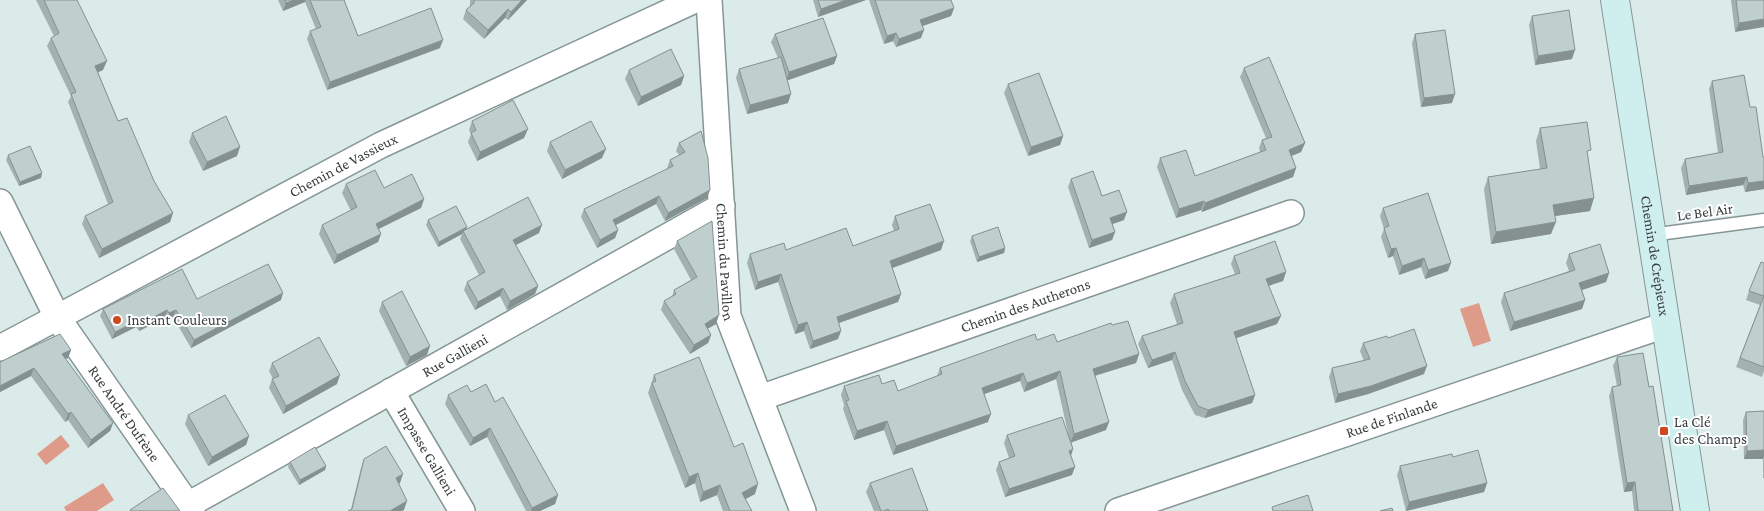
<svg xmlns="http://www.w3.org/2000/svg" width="1764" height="511" font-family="'Crimson Pro',serif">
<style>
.water{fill:#df9b89}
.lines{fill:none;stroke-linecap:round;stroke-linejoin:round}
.lane-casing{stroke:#869695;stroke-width:15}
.street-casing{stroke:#869695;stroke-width:28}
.secondary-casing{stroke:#869695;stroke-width:30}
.lane{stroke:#fff;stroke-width:12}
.street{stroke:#fff;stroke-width:25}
.secondary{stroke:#cfefee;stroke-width:28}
.wall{fill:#a3b2b1}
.shaded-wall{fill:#859190}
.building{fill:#becfce;stroke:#859190}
.poi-dot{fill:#cf461f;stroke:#fff;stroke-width:2}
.labels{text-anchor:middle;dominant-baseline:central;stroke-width:4;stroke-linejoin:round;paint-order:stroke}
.street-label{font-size:15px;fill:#383e3e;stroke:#fff}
.poi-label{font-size:15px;fill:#383e3e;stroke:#fff;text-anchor:start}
</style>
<rect width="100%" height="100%" fill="#daebea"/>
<path class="water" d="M1479,303L1491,341L1473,347L1460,309Z
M61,435L70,446L46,465L37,454Z
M103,483L114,500L97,511H66L64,507Z"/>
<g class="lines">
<defs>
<path id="lane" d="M1651,235L1764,220"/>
<g id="street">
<path id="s1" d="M709,0L728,316L803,511"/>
<path id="s2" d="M0,202L57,317L192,511"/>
<path id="s3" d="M0,348L381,145L695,0"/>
<path id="s4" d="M391,391L462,511"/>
<path id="s5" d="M760,398L1291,213"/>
<path id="s6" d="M188,505L722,206"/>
<path id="s7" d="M1118,511L1665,325"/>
</g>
<g id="secondary">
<path id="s8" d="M1615,0L1695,511"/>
</g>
</defs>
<use href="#lane" class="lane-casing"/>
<use href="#street" class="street-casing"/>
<use href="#secondary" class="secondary-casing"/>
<use href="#lane" class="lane"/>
<use href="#street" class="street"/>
<use href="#secondary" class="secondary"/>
</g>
<path class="wall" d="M36,0H77L103,70L98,72L118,121L173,213L170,222L99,258L82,224L85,216L108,204L68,102L71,96L47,46L51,38L54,36Z
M278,0H344L358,36L440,48L327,90L307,39L310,31L316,29L305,2L283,11Z
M470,0H527L508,20L505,18L484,39L463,19L466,10L470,6Z
M813,0H866L818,17Z
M869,0H951L954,8L951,16L922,26L921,38L896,47L893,41L884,44Z
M1731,0H1764L1735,32Z
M1532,16L1572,59L1535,65L1529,25Z
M775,34L837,56L834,64L787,80L788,103L747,114L736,78L739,69L778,58L771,42Z
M1415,34L1452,103L1421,107L1412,43Z
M1244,68L1305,143L1301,152L1292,156L1296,168L1293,177L1202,212L1201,210L1176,218L1157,167L1160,158L1195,176L1260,152L1259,148L1262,140L1266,138L1240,77Z
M629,70L684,76L681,85L638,106L625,79Z
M1712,81L1750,107L1763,157H1764V189L1745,192L1743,185L1686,195L1681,168L1685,159L1718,153L1709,89Z
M1008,84L1063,136L1060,145L1028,156L1004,93Z
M472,121L524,138L477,161L468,142L471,134L469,130Z
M1540,128L1588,157L1590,211L1555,216L1551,234L1491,244L1484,189L1488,177L1540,169L1536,141Z
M701,131L707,198L665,221L656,204L616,225L618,230L615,238L597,248L581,217L584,209L667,169V168L670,160L679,155L676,151L679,143Z
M192,133L237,156L203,171L189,142Z
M550,142L602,158L562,179L547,151Z
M8,155L41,178L19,186L6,160Z
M1071,179L1102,196L1124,220L1112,224L1115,232L1112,240L1089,248L1068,187Z
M346,184L384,188L424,199L421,208L379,229L381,234L378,242L334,264L319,234L322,225L351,211L342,193Z
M1383,208L1448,271L1425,279L1421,267L1399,275L1393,256L1388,258L1381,237L1384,229L1380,216Z
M895,216L941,250L892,268L901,294L898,302L839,323L838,339L810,349L804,331L795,334L778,282L755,290L747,263L750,254L786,250L853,246L894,231L892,225Z
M428,220L467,227L466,229L539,233L516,245L538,286L535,294L507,310L500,296L475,310L464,290L467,282L479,275L460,239L462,234L438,247L426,225Z
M712,221L716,324L707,329L711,335L708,343L690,354L661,310L664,301L672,297L674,290L691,280L674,249L677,241Z
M972,236L1005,248L1004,253L977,262L970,241Z
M1569,254L1609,273L1606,282L1582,290L1585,300L1582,309L1510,331L1501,302L1504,293L1569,271L1566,263Z
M1234,256L1286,272L1283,281L1268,286L1277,324L1236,338L1255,395L1252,403L1205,418L1195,415L1182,390L1172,360L1148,368L1138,344L1142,336L1177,324L1170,303L1174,294L1235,274L1231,264Z
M1764,263V371L1762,377L1736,367L1760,305L1746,300L1749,291Z
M197,299L281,300L191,348L173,317L166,320L165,318L139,331L136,327L112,339L100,316L103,309Z
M382,302L427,355L406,366L379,311Z
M1112,325L1139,354L1136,363L1095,376L1106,430L1071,442L1073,449L1071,456L1072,475L1005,497L996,470L999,462L1009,458L1004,443L1007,435L1069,438L1056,379L1024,392L1020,381L984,394L988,422L893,455L884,430L854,440L843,409L844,405L841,395L844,386L882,384L898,391L937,376L940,368L1037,340L1057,342Z
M1388,338L1424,374L1368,394L1335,403L1329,377L1332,368L1364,361L1360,351L1363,343Z
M71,350L68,358L65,359L113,423L110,431L88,448L68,420L65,422L31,376L0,392V362Z
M1617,357L1649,387L1673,511H1634L1632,491L1624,492L1609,396L1612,387L1617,386L1613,366Z
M272,363L337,384L283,414L269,388L272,379H273L269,371Z
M654,375L734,447L755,494L745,499L752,511H723L717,495L700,502L695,483L685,488L648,393Z
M471,392L495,402L558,495L555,504L540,511H526L487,437L470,446L445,404L448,395Z
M1764,411V478H1763V459H1744L1743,420L1746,412Z
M188,415L249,436L246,445L208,466L185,424Z
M1453,457L1487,483L1484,492L1406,511L1397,475L1400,466Z
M364,459L400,483L399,484L404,510L351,509L361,468Z
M290,462L326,466L325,470L299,485L288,467Z
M870,483L928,511H874L866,492Z"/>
<path class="shaded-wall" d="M294,0H306L305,2L283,11L286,3Z
M522,0H527L508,20L511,12Z
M846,0H866L818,17L821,9Z
M954,8L951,16L917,28L920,20Z
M508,9L505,18L484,39L488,30Z
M1764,19V27L1735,32L1739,23Z
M924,30L921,38L896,47L899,39Z
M896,33L893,41L884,44L887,36Z
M443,40L440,48L327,90L330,82Z
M1575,50L1572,59L1535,65L1538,56Z
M837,56L834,64L786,81L789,72Z
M107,61L103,70L92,75L95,66Z
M684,76L681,85L638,106L641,97Z
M791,94L788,103L747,114L750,105Z
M1455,94L1452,103L1421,107L1424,98Z
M528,129L524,138L477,161L480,152Z
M1063,136L1060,145L1028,156L1031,147Z
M1305,143L1301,152L1286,158L1289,150Z
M240,147L237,156L203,171L207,162Z
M606,149L602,158L562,179L565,170Z
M1296,168L1293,177L1202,212L1205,203Z
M42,173L41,178L19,186L20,182Z
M1747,177L1743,185L1686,195L1689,186Z
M1764,181V189L1745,192L1748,183Z
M710,190L707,198L665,221L668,213Z
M659,196L656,204L610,228L613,220Z
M1594,198L1590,211L1548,217L1553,205Z
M424,199L421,208L372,232L376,224Z
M1204,201L1201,210L1176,218L1179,209Z
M1127,212L1124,220L1107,226L1110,218Z
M173,213L170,222L99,258L102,249Z
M1556,222L1551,234L1491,244L1496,232Z
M542,225L539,233L510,248L513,240Z
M467,227L466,232L463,231L462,234L438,247L439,242Z
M618,230L615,238L597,248L600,240Z
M1115,232L1112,240L1089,248L1092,240Z
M381,234L378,242L334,264L337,255Z
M944,241L941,250L887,270L890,261Z
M1005,248L1004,253L977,262L979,257Z
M1396,248L1393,256L1388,258L1391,249Z
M1424,258L1421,267L1399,275L1402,266Z
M1451,263L1448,271L1425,279L1428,270Z
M1286,272L1283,281L1262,288L1266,279Z
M1609,273L1606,282L1576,292L1579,283Z
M781,274L778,282L755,290L758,282Z
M538,286L535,294L507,310L510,301Z
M503,288L500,296L475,310L478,302Z
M283,293L281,300L191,348L194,340Z
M901,294L898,302L833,325L837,317Z
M1585,300L1582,309L1510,331L1514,322Z
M167,310L165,318L139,331L141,324Z
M176,310L173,317L166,320L169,313Z
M719,315L716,324L702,332L705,324Z
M1281,316L1277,324L1231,340L1234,332Z
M139,320L136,327L112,339L115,332Z
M807,322L804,331L795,334L798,325Z
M841,331L838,339L810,349L813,341Z
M711,335L708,343L690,354L694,345Z
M430,346L427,355L406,366L410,357Z
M71,350L68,358L59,362L62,354Z
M1175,352L1172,360L1148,368L1152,360Z
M1139,354L1136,363L1090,377L1093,369Z
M1427,366L1424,374L1368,394L1335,403L1338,394Z
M34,368L31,376L0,392V386Z
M1060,371L1056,379L1024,392L1027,383Z
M1023,373L1020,381L979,396L982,388Z
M340,375L337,384L283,414L286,406Z
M1255,395L1252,403L1205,418L1208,410Z
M71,412L68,420L65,422L68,414Z
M991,414L988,422L893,455L896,446Z
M887,421L884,430L854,440L857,431Z
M1109,422L1106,430L1070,443L1074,434Z
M113,423L110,431L88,448L91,440Z
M490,428L487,437L470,446L473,438Z
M249,436L246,445L208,466L212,457Z
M1073,449L1070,458L1069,451Z
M1764,450V456L1763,459H1744L1747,451Z
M326,466L325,470L299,485L300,480Z
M1075,467L1072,475L1005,497L1009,489Z
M698,473L695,483L685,488L689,477Z
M403,474L400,483L393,487L396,478Z
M1635,482L1632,491L1624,492L1627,483Z
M1487,483L1484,492L1406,511L1409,502Z
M758,484L755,494L738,503L742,493Z
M720,485L717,495L700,502L703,492Z
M558,495L555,504L540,511H531L532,508Z
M407,501L404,510L402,511H390Z"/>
<path class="building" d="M44,0H77L107,61L95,66L118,121L127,118L154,181L173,213L102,249L85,216L113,202L71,94L76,92L51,38L59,33Z
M285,0H294L286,3Z
M310,0H344L358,36L431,8L443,40L330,82L310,31L321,27Z
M474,0H522L511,12L508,9L488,30L466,10L474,3Z
M818,0H846L821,9Z
M875,0H951L954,8L920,20L924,30L899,39L896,33L887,36Z
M1736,0H1764V19L1739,23Z
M1569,10L1575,50L1538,56L1532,16Z
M823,18L837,56L789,72L775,34Z
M1445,30L1455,94L1424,98L1415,34Z
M671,49L684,76L641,97L629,70Z
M781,57L791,94L750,105L739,69Z
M1269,57L1305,143L1289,150L1296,168L1205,203L1204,201L1179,209L1160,158L1186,150L1195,176L1266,150L1262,140L1272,137L1244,68Z
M1039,73L1063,136L1031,147L1008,84Z
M1744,75L1750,107H1756L1763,157H1764V181L1748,183L1747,177L1689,186L1685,159L1723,152L1712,81Z
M513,100L528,129L480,152L471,133L476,130L472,121Z
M226,116L240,147L207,162L192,133Z
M591,121L606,149L565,170L550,142Z
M1587,122L1591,150L1587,151L1594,198L1553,205L1556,222L1496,232L1488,177L1547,168L1540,128Z
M701,131L708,158L710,190L668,213L659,196L613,220L618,230L600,240L584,209L673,166L670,160L685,152L679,143Z
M30,146L42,173L20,182L8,155Z
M375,170L384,188L412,174L424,199L376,224L381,234L337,255L322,225L357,207L346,184Z
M1093,171L1102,196L1119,190L1127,212L1110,218L1115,232L1092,240L1071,179Z
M1428,193L1451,263L1428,270L1424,258L1402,266L1396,248L1391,249L1384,228L1389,226L1383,208Z
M528,197L542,225L513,240L538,286L510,301L503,288L478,302L467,282L485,272L463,231Z
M930,204L944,241L890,261L901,294L837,317L841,331L813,341L807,322L798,325L781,274L758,282L750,254L784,243L786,250L846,228L853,246L899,229L895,216Z
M456,206L467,227L439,242L428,220Z
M712,221L719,315L705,324L711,335L694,345L664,301L676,294L674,290L697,277L677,241Z
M998,227L1005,248L979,257L972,236Z
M1275,241L1286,272L1266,279L1281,316L1234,332L1255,395L1208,410L1198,406L1185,381L1175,352L1152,360L1142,336L1183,323L1174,294L1240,273L1234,256Z
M1600,244L1609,273L1579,283L1585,300L1514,322L1504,293L1575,270L1569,254Z
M1761,262L1764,263V367L1740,358L1764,296L1749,291Z
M268,264L283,293L194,340L176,310L169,313L167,310L141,324L139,320L115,332L103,309L182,269L197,299Z
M402,291L430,346L410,357L382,302Z
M1128,321L1139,354L1093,369L1109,422L1074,434L1060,371L1027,383L1023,373L982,388L991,414L896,446L887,421L857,431L846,401L849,400L844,386L879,375L882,384L894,380L898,391L942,374L940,368L1035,334L1037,340L1054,334L1057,342L1111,323L1112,325Z
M1414,329L1427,366L1371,386L1338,394L1332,368L1370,359L1363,343L1387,336L1388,338Z
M60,334L71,350L62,354L113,423L91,440L71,412L68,414L34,368L0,386V362Z
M319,337L340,375L286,406L272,379L279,376L272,363Z
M1643,353L1649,387L1653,386L1673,511H1638L1635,482L1627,483L1612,387L1621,385L1617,357Z
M699,357L734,447L743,443L758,484L742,493L752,511H730L720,485L703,492L698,473L689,477L652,383L656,381L654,375Z
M486,384L495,402L503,397L558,495L532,508L490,428L473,438L448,395L467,385L471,392Z
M225,395L249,436L212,457L188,415Z
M1764,411V450L1747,451L1746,412Z
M1062,417L1073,449L1069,451L1075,467L1009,489L999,462L1015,456L1007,435Z
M386,446L403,474L396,478L407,501L390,511H348L352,509L364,459Z
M315,447L326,466L300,480L290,462Z
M1478,450L1487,483L1409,502L1400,466L1452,454L1453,457Z
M912,468L928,511H889L888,509L884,511H881L870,483Z
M163,488L180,511H131L130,510Z
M1308,495L1313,511H1273L1272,507Z
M1392,508L1393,511H1380Z"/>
<g class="poi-dot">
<circle cx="117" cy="320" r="5"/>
<rect x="1659" y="426" width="10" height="10" rx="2.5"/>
</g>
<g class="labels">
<g class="street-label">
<text stroke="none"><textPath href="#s3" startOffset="389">Chemin de Vassieux</textPath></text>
<text transform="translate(1705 212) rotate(-8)">Le Bel Air</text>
<text stroke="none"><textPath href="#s8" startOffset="259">Chemin de Crépieux</textPath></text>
<text stroke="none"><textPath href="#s1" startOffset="262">Chemin du Pavillon</textPath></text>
<text stroke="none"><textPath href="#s5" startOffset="281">Chemin des Autherons</textPath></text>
<text stroke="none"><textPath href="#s6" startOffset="306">Rue Gallieni</textPath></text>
<text stroke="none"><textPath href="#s2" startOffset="246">Rue André Dufrène</textPath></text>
<text stroke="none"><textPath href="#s7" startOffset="289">Rue de Finlande</textPath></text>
<text stroke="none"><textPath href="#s4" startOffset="70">Impasse Gallieni</textPath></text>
</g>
<g class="poi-label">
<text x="127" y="320">Instant Couleurs</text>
<text x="1674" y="422">La Clé<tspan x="1674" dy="17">des Champs</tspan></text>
</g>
</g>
</svg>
